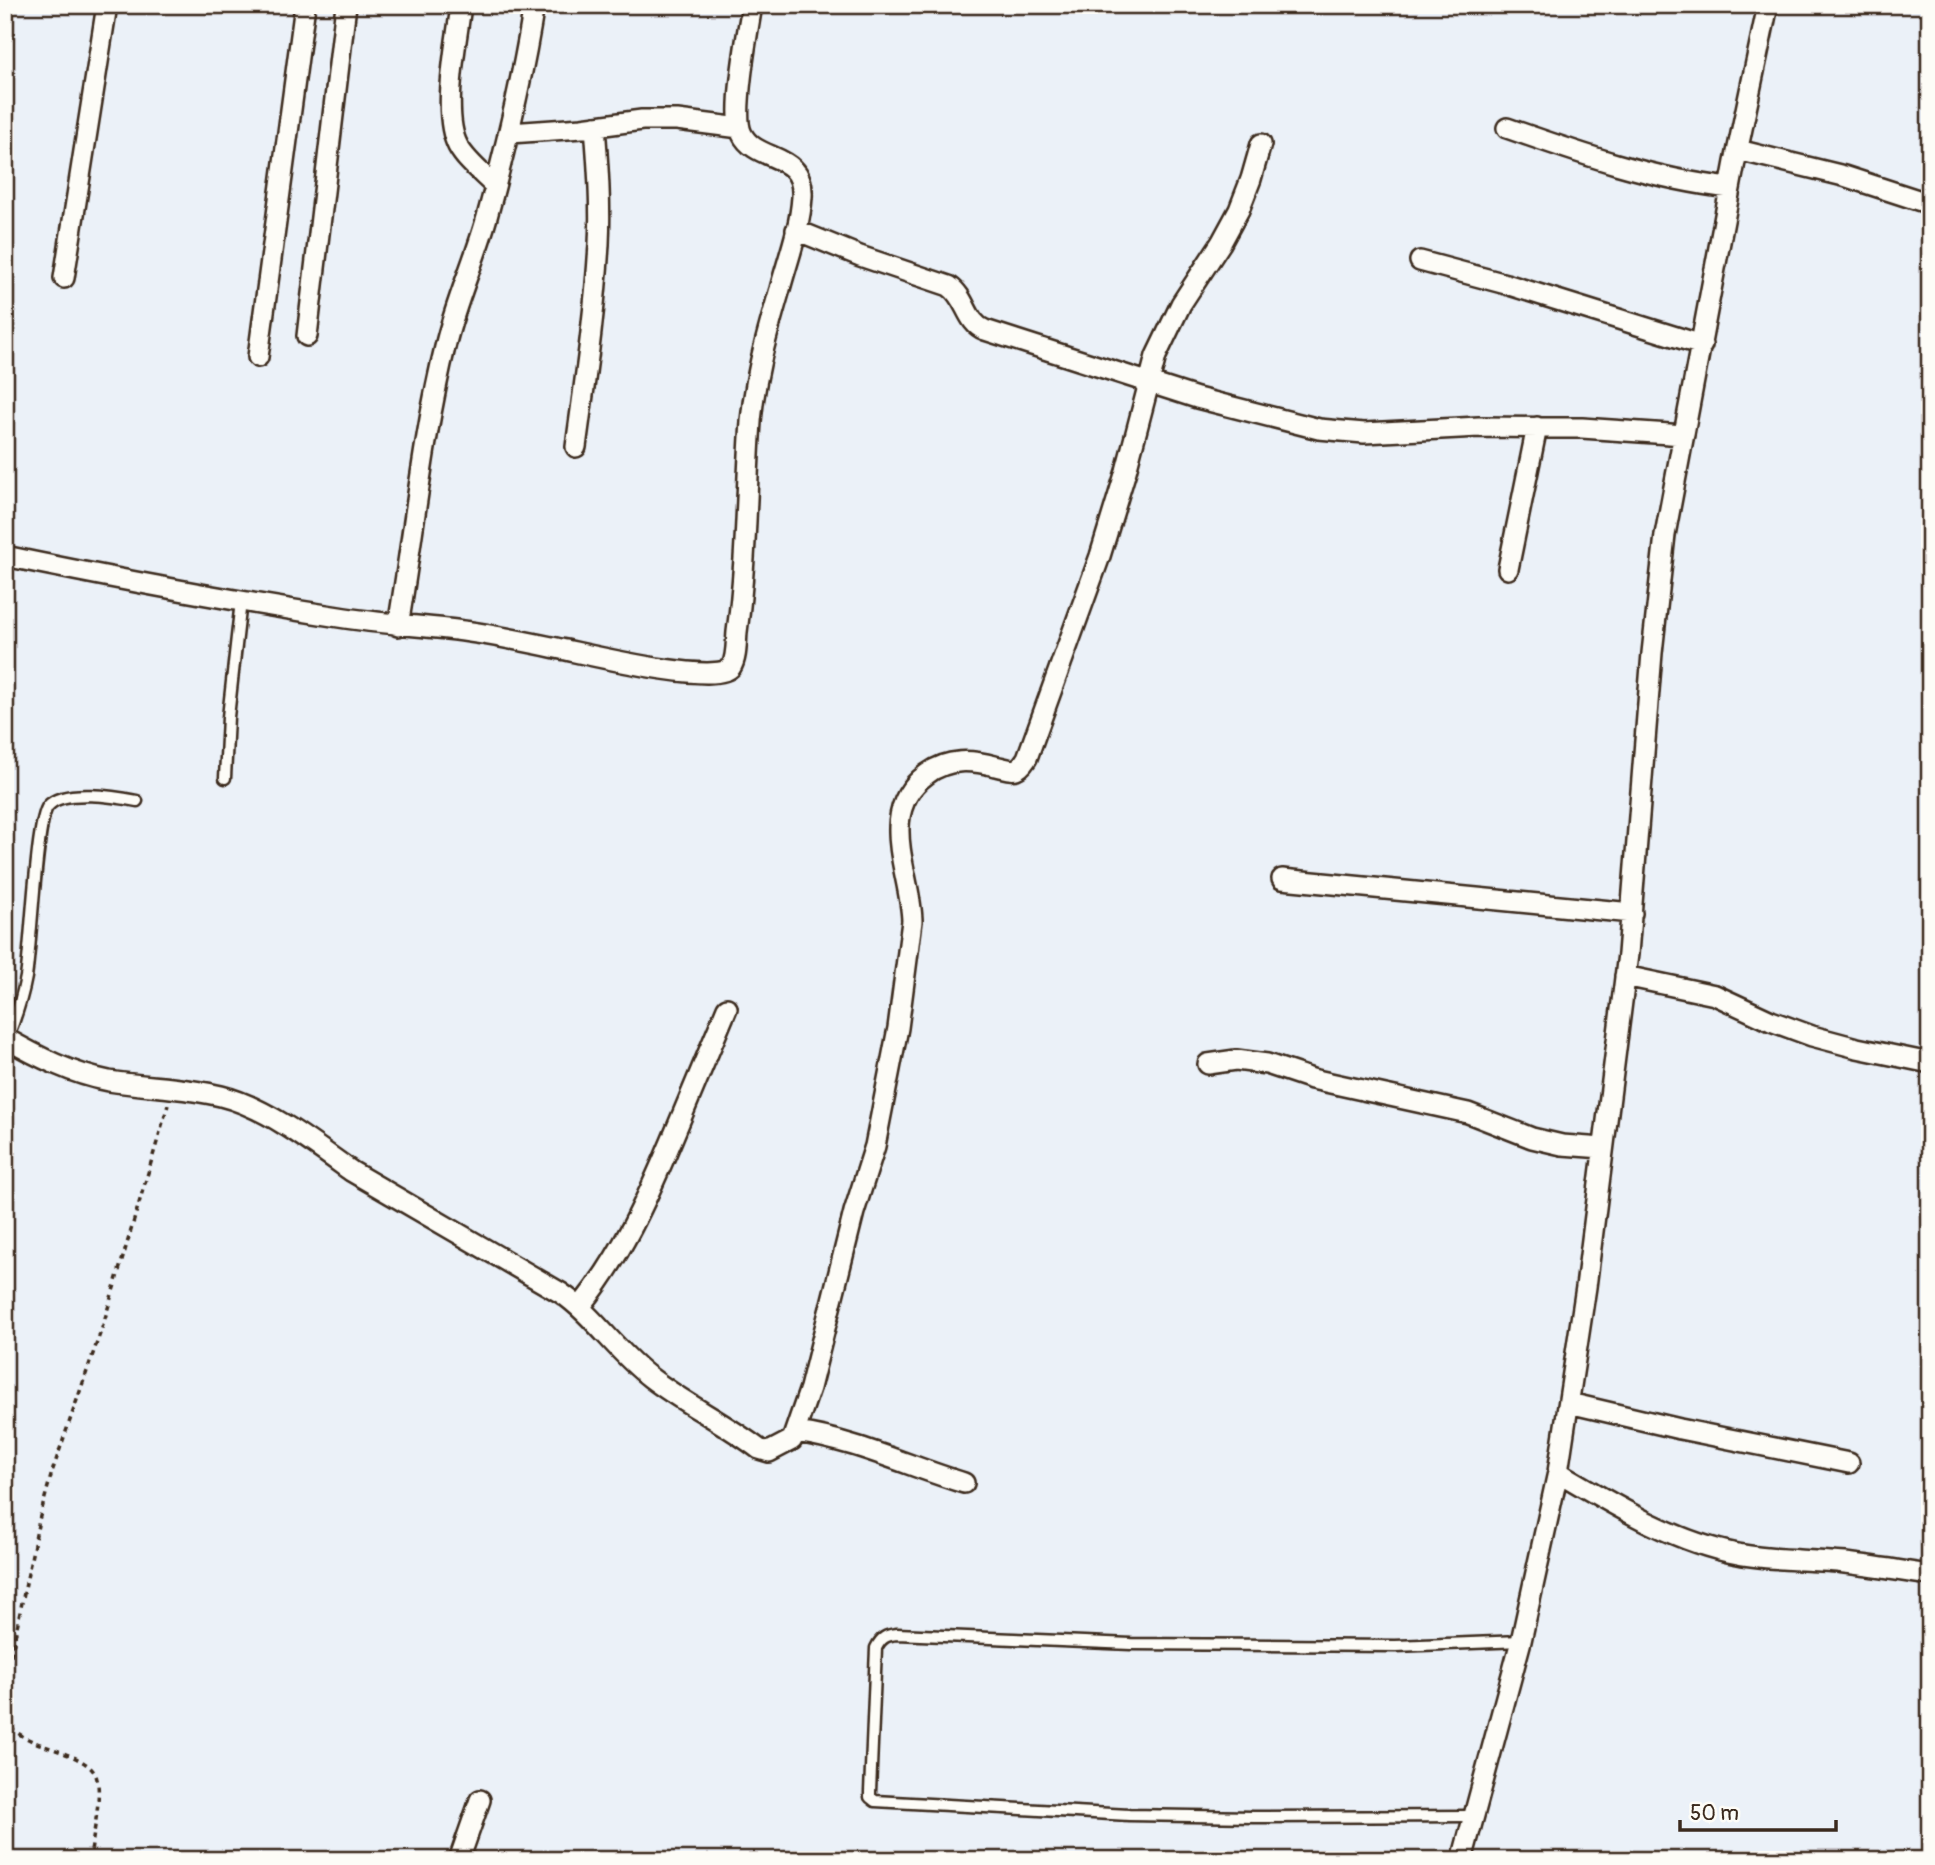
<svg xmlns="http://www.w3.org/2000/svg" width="1935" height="1865" font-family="Pangolin,sans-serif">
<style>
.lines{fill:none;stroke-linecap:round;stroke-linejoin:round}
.service-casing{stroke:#3b2a1e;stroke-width:15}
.minor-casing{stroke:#3b2a1e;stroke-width:24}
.path{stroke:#3b2a1e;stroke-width:3.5;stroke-dasharray:5 5;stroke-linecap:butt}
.service{stroke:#fdfcf7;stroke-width:10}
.minor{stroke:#fdfcf7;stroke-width:19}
</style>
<rect width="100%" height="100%" fill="#ebf1f8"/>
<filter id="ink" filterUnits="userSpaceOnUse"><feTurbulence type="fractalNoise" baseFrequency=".0143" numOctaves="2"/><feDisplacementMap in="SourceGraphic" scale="14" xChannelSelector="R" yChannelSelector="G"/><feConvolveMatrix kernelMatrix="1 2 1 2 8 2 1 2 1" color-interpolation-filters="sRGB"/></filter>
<g filter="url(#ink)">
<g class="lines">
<defs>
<path id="service" d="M225,778L228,717L241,601
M7,1039C15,1019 22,999 26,977C31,949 36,820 48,806C63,788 117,797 137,801
M1473,1816L1254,1817L1129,1815L875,1801L870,1797V1792L876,1648C881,1638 886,1635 897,1634L1131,1644L1396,1646L1521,1641"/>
<path id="minor" d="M461,5C457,41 441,114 458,146C466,161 483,174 495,186
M1507,128C1581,154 1653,179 1730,188
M510,133L582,128L642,120H677L740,128
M1738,150L1844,176L1930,204
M796,230L860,256L949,286C967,298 966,323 985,330L1197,398L1319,429L1364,433L1479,427L1582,428L1684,435
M1420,261L1506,284L1702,345
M64,278L107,5
M307,336L346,5
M258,357L305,5
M576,447C585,380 595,312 599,244C601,205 598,165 595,126
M5,556C116,579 228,600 339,617C375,623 411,625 447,629C486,633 523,641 561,649C586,654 717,686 731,667C737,658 736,642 737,632C746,565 746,504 750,437C752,386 766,337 780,289C788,259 800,228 802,197C805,151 756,163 742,134C732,115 748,30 752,5
M1508,569L1537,427
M398,626C414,532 423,436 446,343C456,301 475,260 487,217C506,147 523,77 534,5
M1282,879L1632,913
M1625,976L1715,995L1771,1021L1812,1036L1857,1048L1930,1063
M5,1038C38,1057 72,1074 109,1081C147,1087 185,1087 221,1096C266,1107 314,1144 351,1171L561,1293C595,1316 617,1353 651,1378C685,1404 725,1423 759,1449L769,1452L792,1440L810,1388L854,1212L875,1146L898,1028L912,921C911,872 875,812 927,774C948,758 972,760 995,766C1001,767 1010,771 1016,769C1022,767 1024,762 1027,758L1100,556L1126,471L1156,356L1181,304L1221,243L1239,210L1251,179L1261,144
M1208,1064L1236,1060L1267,1064L1312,1079L1468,1113L1532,1138L1562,1145L1603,1148
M580,1307C621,1257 646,1201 671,1142C690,1097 708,1053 727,1008
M1569,1403L1680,1429L1849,1463
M796,1432C854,1440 908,1466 964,1483
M1558,1472C1614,1505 1674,1542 1738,1554C1773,1561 1809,1559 1845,1563C1873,1566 1901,1571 1930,1575
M459,1860L480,1800
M1462,1860L1521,1641L1558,1472L1586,1287L1628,954L1652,653L1665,535L1735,162L1768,5"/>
</defs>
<use href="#service" class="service-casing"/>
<use href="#minor" class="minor-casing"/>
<path class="path" d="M5,1685L39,1520L52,1472L103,1325L168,1105
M5,1719C20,1750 90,1749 97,1779C102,1797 92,1839 90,1860"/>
<use href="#service" class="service"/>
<use href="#minor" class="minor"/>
</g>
</g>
<rect width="1935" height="1865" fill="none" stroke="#fdfcf7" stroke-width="28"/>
<rect x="14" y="14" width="1907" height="1837" fill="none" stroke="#3b2a1e" stroke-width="2.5" filter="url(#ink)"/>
<path d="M1680 1820v10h156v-10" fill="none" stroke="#3b2a1e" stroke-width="3.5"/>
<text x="1690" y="1820" font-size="21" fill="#3b2a1e" stroke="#fdfcf7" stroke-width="5" paint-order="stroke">50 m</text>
</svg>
